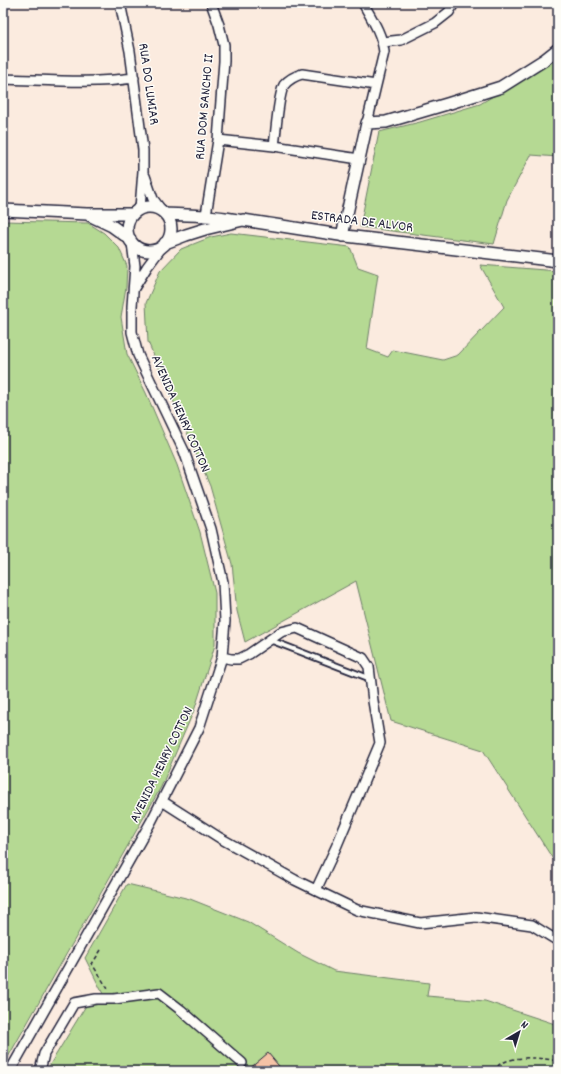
<svg xmlns="http://www.w3.org/2000/svg" width="561" height="1074" font-family="Dekko,sans-serif">
<style>
.green{fill:#b5d993;stroke:#6c7e67}
.building{fill:#f5c2a6;stroke:#22223b}
.lines{fill:none;stroke-linecap:round;stroke-linejoin:round}
.service-casing{stroke:#22223b;stroke-width:8}
.minor-casing{stroke:#22223b;stroke-width:12}
.tertiary-casing{stroke:#22223b;stroke-width:14}
.path{stroke:#22223b;stroke-width:1.5;stroke-dasharray:4 3;stroke-linecap:butt}
.service{stroke:#fdfcf7;stroke-width:4.5}
.minor{stroke:#fdfcf7;stroke-width:9}
.tertiary{stroke:#fdfcf7;stroke-width:11}
.labels{text-anchor:middle;dominant-baseline:central;stroke-width:3;stroke-linejoin:round;paint-order:stroke}
.street-label{font-size:14px;fill:#22223b;stroke:#fdfcf7}
</style>
<rect width="100%" height="100%" fill="#fbebdf"/>
<filter id="ink" filterUnits="userSpaceOnUse"><feTurbulence type="fractalNoise" baseFrequency=".025" numOctaves="2"/><feDisplacementMap in="SourceGraphic" scale="8" xChannelSelector="R" yChannelSelector="G"/><feConvolveMatrix kernelMatrix="1 2 1 2 8 2 1 2 1" color-interpolation-filters="sRGB"/></filter>
<g filter="url(#ink)">
<path class="green" d="M558,57V157L531,155L507,200L494,244L360,227L379,132L420,122L480,104Z
M3,221L88,223L104,233L119,248L127,266L126,287L121,317L127,354L146,393L177,465L200,532L215,593V645L195,708L161,787L3,1066Z
M231,233L350,247L358,267L378,274L367,349L388,357L393,350L443,360L458,355L504,307L480,265L558,271V867L483,750L391,721L356,581L245,642L237,611L232,564L210,486L148,342L146,303L160,271L181,249L211,237Z
M127,884L190,899L248,922L298,953L334,971L429,983L427,996L485,1001L558,1025V1071H46L87,1004L106,1000L85,958Z"/>
<path class="building" d="M268,1053L283,1071H247L255,1064Z"/>
<g class="lines">
<defs>
<path id="service" d="M270,640L371,679"/>
<path id="minor" d="M120,3L130,51L143,150V171L140,208
M363,3C372,19 382,34 384,52L367,123
M383,42L401,40L435,23L449,12L454,3
M3,79C47,80 91,84 134,78
M218,140L274,146L359,159
M274,146C276,133 278,95 284,85C289,79 295,76 302,74L376,85
M145,176L153,199L162,211
M206,215L218,140L224,61V45L219,25L211,3
M134,288L147,267L162,247
M222,657L231,659H239L249,654L281,632L297,628L363,658L369,667L373,701L380,743L337,845L316,890
M162,801L220,838L295,880L357,910L420,923L476,917L532,925L558,941
M10,1071L152,820L199,728L222,657L225,621L223,582L211,529L184,451L138,355L132,332V306L135,266L132,243
M40,1071L44,1054L74,1003L96,999H114L159,993L181,1010L242,1063"/>
<path id="tertiary" d="M127 229a22 22 0 1 1 44 0a22 22 0 1 1-44 0Z
M3,210L87,214H132
M165,214C190,215 214,215 238,220
M89,215L112,226L130,239
M342,236L367,123L386,122L447,104L501,87L544,60L558,49
M165,243L186,235L205,229L243,220L346,236L558,261"/>
</defs>
<use href="#service" class="service-casing"/>
<use href="#minor" class="minor-casing"/>
<use href="#tertiary" class="tertiary-casing"/>
<path class="path" d="M101,950L92,964L108,989
M493,1071C496,1068 499,1064 502,1063C519,1055 540,1058 558,1061"/>
<use href="#service" class="service"/>
<use href="#minor" class="minor"/>
<use href="#tertiary" class="tertiary"/>
</g>
</g>
<g class="labels">
<g class="street-label">
<text transform="translate(148 84) rotate(82)">RUA DO LUMIAR</text>
<text transform="translate(205 107) rotate(-85)">RUA DOM SANCHO II</text>
<text transform="translate(362 222) rotate(7)">ESTRADA DE ALVOR</text>
<text transform="translate(180 414) rotate(66)">AVENIDA HENRY COTTON</text>
<text transform="translate(162 765) rotate(-64)">AVENIDA HENRY COTTON</text>
</g>
</g>
<rect width="561" height="1074" fill="none" stroke="#fdfcf7" stroke-width="16"/>
<rect x="8" y="8" width="545" height="1058" fill="none" stroke="#22223b" stroke-width="1.5" filter="url(#ink)"/>
<g transform="translate(519 1032) rotate(38)" stroke="#fdfcf7" stroke-width="3" paint-order="stroke">
<path d="M0-3L7 15L0 10L-7 15Z" fill="#22223b"/>
<text y="-6" font-size="11" font-weight="bold" text-anchor="middle" fill="#22223b">N</text>
</g>
</svg>
